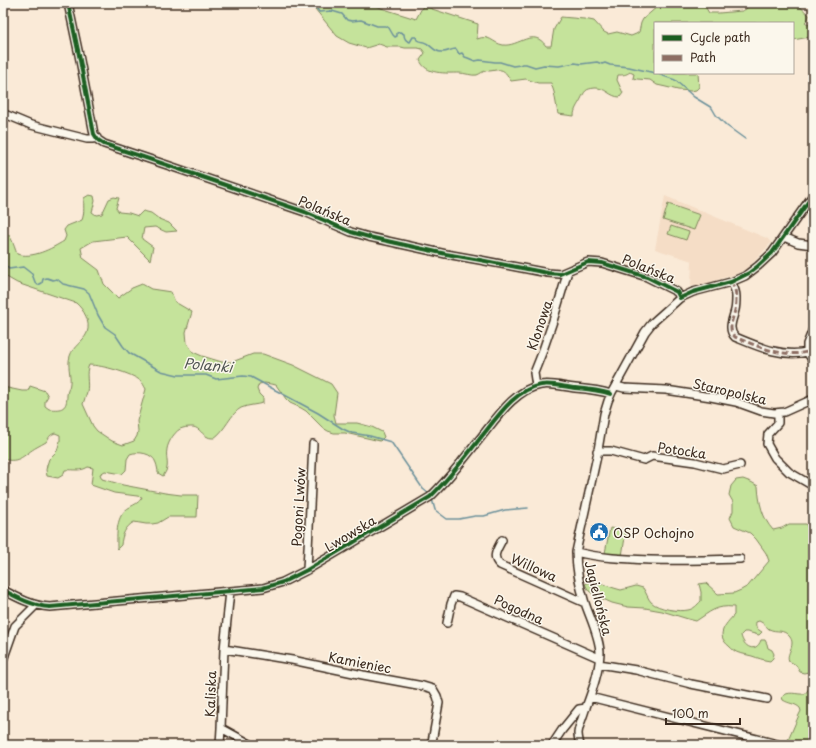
<svg xmlns="http://www.w3.org/2000/svg" width="816" height="748" font-family="'Playpen Sans',sans-serif">
<style>
.built{fill:#f5ddc6}
.green{fill:#c5e39b;stroke:#80865c;fill-rule:evenodd}
.lines{fill:none;stroke-linecap:round;stroke-linejoin:round}
.stream{stroke:#6c919b;stroke-width:1.5}
.minor-casing{stroke:#3b2a1e;stroke-width:10}
.minor{stroke:#fbf7ec;stroke-width:7}
.quiet{stroke:#8d6e63;stroke-width:3;stroke-dasharray:6 3;stroke-linecap:butt}
.cycleway-casing{stroke:#fbf7ec;stroke-width:6}
.cycleway{stroke:#1b5e20;stroke-width:4}
.labels{text-anchor:middle;dominant-baseline:central;stroke-width:3;stroke-linejoin:round;paint-order:stroke}
.street-label{font-size:13px;fill:#3b2a1e;stroke:#fbf7ec}
.poi-label{font-size:13px;fill:#3b2a1e;stroke:#fbf7ec;text-anchor:start}
.water-label{font-size:14px;font-style:italic;fill:#505552;stroke:#fbf7ec}
</style>
<rect width="100%" height="100%" fill="#faead7"/>
<filter id="ink" filterUnits="userSpaceOnUse"><feTurbulence type="fractalNoise" baseFrequency=".025" numOctaves="2"/><feDisplacementMap in="SourceGraphic" scale="8" xChannelSelector="R" yChannelSelector="G"/><feConvolveMatrix kernelMatrix="1 2 1 2 8 2 1 2 1" color-interpolation-filters="sRGB"/></filter>
<g filter="url(#ink)">
<path class="built" d="M665,196L764,237L768,239L771,243L749,267L739,273L698,286H691L692,261L655,249Z"/>
<path class="green" d="M307,3H372L381,8L416,19L423,6L478,24L477,39C490,34 492,43 503,45C519,47 533,27 546,46H551L554,29L561,17L584,19L594,21L604,32L608,34L617,32L631,36L636,34L639,32L641,23L643,19L658,6L670,3H703L709,13H719L742,11L746,9L750,3H796L809,15L808,19L805,22L813,28V37L804,38L793,40V23H655V73H698C698,78 699,82 699,87L696,90L691,91L678,90L666,87L657,85L650,80L637,79L633,78L634,74L630,72C626,75 623,75 618,75L617,80L623,93L620,97C610,97 605,87 595,88C585,89 585,91 581,99C578,105 574,109 574,116L558,114L554,92L551,83H538L526,79L511,81C508,77 506,71 501,70C497,69 493,71 489,71C488,71 487,70 486,71C483,71 480,74 477,75C472,76 465,73 459,73C446,73 425,75 420,60L425,53L422,49L418,48H405L401,47H387L379,44L366,48L349,43L337,36L315,9Z
M89,195L94,196L95,201L92,212L96,215L102,214L109,199L114,197L119,198L116,208L119,212L129,213L138,216L143,211L151,213L159,219L169,223L177,231L166,232L155,227L144,228L142,239L153,247L150,260L127,237L93,241L81,248L83,258L99,270L104,284L118,298L132,288L142,284L151,289L171,292L175,302L192,312L186,332L187,343L193,352L202,356L222,362H232L253,354H263L293,365L331,384L337,393L334,415L336,423H357L372,427L382,432L384,437L380,441L345,433H334L328,431L323,428L306,411L301,408L290,403L286,399L276,385L265,383L259,384L257,389L259,394L263,398V403C256,405 248,405 241,408C231,413 225,431 214,438C213,438 209,438 208,437C202,435 200,428 193,427C190,427 186,427 183,428C176,429 168,442 167,449C165,460 171,466 163,476L158,473C158,470 157,466 156,463C153,453 138,451 130,454L127,459L126,470L122,474L105,471L100,474L102,479L123,485L165,493L181,495H198L197,517H168L158,523L152,524H146L134,522C125,527 122,535 121,545L117,549C117,534 115,515 130,507C135,504 139,503 142,497L137,496L114,493L91,485L93,468L88,467C80,472 74,469 65,470L63,475L58,478L47,476L46,470L47,465L49,459L57,451L60,441V435L55,433C48,436 50,437 46,442C43,444 40,445 37,447C24,454 20,464 3,459V387L22,391H28L30,386L45,391L48,396L45,401V406L49,409C62,410 67,409 67,395C67,391 70,387 70,383C71,374 67,366 70,356C73,346 83,342 87,333C91,322 84,310 76,303L17,283L3,275V230C12,235 13,244 17,254C32,259 51,249 64,241L66,236L64,230L67,226L82,220C85,212 83,205 84,198ZM89,365C102,365 131,373 141,381C143,383 144,386 146,389L137,421L138,431L137,436L134,441L123,445L112,441L97,431L93,426L83,404C84,400 86,396 87,392C89,383 85,373 89,365Z
M668,204L700,215L694,230L663,220Z
M671,226L689,232L686,240L668,234Z
M743,479L751,482L758,486C759,502 762,518 773,530L782,528L789,524H806L813,540V671L804,673L800,672L796,665L789,661C786,655 792,650 792,643C792,640 791,639 790,637C783,628 777,633 769,629C765,626 764,623 759,621L756,622C755,627 757,629 762,632L759,635L747,632H744L741,635C743,647 756,654 761,640H765L767,644L768,648L772,650L774,654L773,658L770,661C763,660 758,658 752,656C748,655 743,654 739,653C735,652 732,649 729,646C715,635 725,625 734,615V607C716,605 710,612 696,621L688,619L662,611L645,608L628,607L612,603L596,596L589,591L585,584L593,581L600,583L614,588L621,590L636,586L643,588C646,592 648,599 651,602C658,609 679,612 688,610C694,609 697,605 701,601V592L699,584L706,583L718,594L734,593L741,590L748,586L769,561L766,553L756,539L750,533L734,526L730,518L733,511V502L729,495L731,486L736,480Z
M610,528L626,531L622,556L605,553Z
M810,687L813,688V745H786L799,715L801,711L800,708C795,703 789,704 783,700L782,697C788,690 797,695 805,694Z"/>
<g class="lines">
<path class="stream" d="M313,3L319,12L332,11L342,14L347,20L352,21L361,20L377,26H386L389,28L393,35L395,37L397,36V33L400,32L404,34C404,39 406,41 410,42L413,37H416L417,40C420,42 423,41 426,43C432,46 435,53 443,52C448,52 451,49 456,49L459,54L462,53L465,57L468,58L475,61L480,60L495,62H500L513,66L520,65L522,64H526L535,67L544,65L559,66L575,63L581,64L597,62L602,64L605,63L610,65L629,67L655,73
M655,73L675,80L694,97L712,108L716,115L727,126L745,139
M3,263L9,269L23,267L32,274L35,282L38,285L42,283L43,279L47,278L53,280L57,279L63,284L84,289L89,293L98,315L105,327L115,334L123,346L129,353L161,371L178,375H206L216,379L243,376L251,377L318,413L343,429L352,433L370,436L391,442L423,489L428,493
M432,499L435,510L447,519H459L475,516H484L505,510L528,508"/>
<defs>
<path id="minor" d="M68,3L79,55L94,134L98,140L104,144L164,164L305,212L351,232L369,237L446,254L480,260L548,273L560,274L588,262L602,263L647,277L677,292L680,298
M3,114L7,115L31,125L87,139H92L97,138
M784,237L798,243L813,245
M731,282C734,287 736,291 736,297C736,301 736,306 735,310C733,319 727,329 735,337C757,346 782,358 807,352
M807,352V344L813,329
M807,352L813,361
M536,386L534,373L542,353L553,321L568,271
M616,386L624,388L666,390L711,397L736,402L761,411L774,413L784,412L813,399
M778,413V423L768,434L767,444L775,458L789,472L813,486
M597,451H611L644,460L652,456L695,462L723,469L740,465
M502,540C497,550 491,557 500,565L585,603
M576,552C600,558 625,559 650,560C680,561 710,560 740,559
M307,570L313,444
M3,590C18,598 33,606 50,607L263,588L283,582L307,570L430,497C448,480 463,460 478,441C494,422 514,389 541,385C552,383 564,387 575,388C587,389 599,390 611,394
M230,591L224,649L221,728L252,745
M447,623L451,604L454,596L460,597L599,658
M224,649L292,660L363,675L423,686L433,689L437,696L439,703L432,742L433,745
M3,660L15,626L36,605
M599,664L636,670L691,684L767,699
M590,697L777,744
M220,745L221,728
M552,745L562,730L579,709L586,708
M580,745C579,741 578,737 578,733C579,725 583,717 585,710C592,691 599,673 600,653C600,638 590,618 585,603C580,587 576,569 576,552L597,456L604,414L608,401L612,392L645,332L652,323L680,298L693,292L731,282L745,276L758,266L772,253L813,195"/>
</defs>
<use href="#minor" class="minor-casing"/>
<use href="#minor" class="minor"/>
<path class="quiet" d="M731,282C734,287 736,291 736,297C736,301 736,306 735,310C733,319 727,329 735,337C757,346 782,358 807,352L813,361"/>
<defs>
<path id="cycleway" d="M68,3L79,55L94,134L98,140L104,144L164,164L305,212L351,232L369,237L446,254L480,260L548,273L560,274L588,262L602,263L647,277L677,292L680,298L693,292L731,282L749,273L758,266L772,253L813,195
M3,590C18,598 33,606 50,607L263,588L283,582L307,570L430,497C448,480 463,460 478,441C494,422 514,389 541,385C552,383 564,387 575,388C587,389 599,390 611,394"/>
</defs>
<use href="#cycleway" class="cycleway-casing"/>
<use href="#cycleway" class="cycleway"/>
</g>
</g>
<defs>
<symbol id="civic-disc" viewBox="-11 -11 22 22"><circle r="9.5" fill="#1f6fb2" stroke="#fbf7ec"/><path d="M-.6-6.5H3V-4.5H.6V-3L4-1V1h2V6H-6V1h2V-1L-.6-3ZM-1.2 2.5V6h2.4V2.5Z" fill="#fff"/></symbol>
</defs>
<g fill-rule="evenodd">
<use href="#civic-disc" x="588" y="521" width="22" height="22"/>
</g>
<g class="labels">
<g class="street-label">
<text transform="translate(325 210) rotate(23)">Polańska</text>
<text transform="translate(649 268) rotate(22)">Polańska</text>
<text transform="translate(539 325) rotate(-71)">Klonowa</text>
<text transform="translate(730 391) rotate(13)">Staropolska</text>
<text transform="translate(682 450) rotate(8)">Potocka</text>
<text transform="translate(298 507) rotate(-87)">Pogoni Lwów</text>
<text transform="translate(350 533) rotate(-31)">Lwowska</text>
<text transform="translate(534 567) rotate(24)">Willowa</text>
<text transform="translate(599 598) rotate(76)">Jagiellońska</text>
<text transform="translate(519 609) rotate(24)">Pogodna</text>
<text transform="translate(360 662) rotate(11)">Kamieniec</text>
<text transform="translate(210 694) rotate(-88)">Kaliska</text>
</g>
<g class="poi-label">
<text x="613" y="532">OSP Ochojno</text>
</g>
<g class="water-label">
<text transform="translate(208 365) rotate(5)">Polanki</text>
</g>
</g>
<rect width="816" height="748" fill="none" stroke="#fbf7ec" stroke-width="16"/>
<rect x="8" y="8" width="800" height="732" fill="none" stroke="#3b2a1e" stroke-width="1.5" filter="url(#ink)"/>
<rect x="654" y="22" width="140" height="52" fill="#fbf7ec" stroke="#aea59a"/>
<rect x="662" y="35" width="20" height="6" fill="#1b5e20" stroke="#aea59a"/>
<text x="690" y="42" font-size="12" fill="#3b2a1e">Cycle path</text>
<rect x="662" y="55" width="20" height="6" fill="#8d6e63" stroke="#aea59a"/>
<text x="690" y="62" font-size="12" fill="#3b2a1e">Path</text>
<path d="M666 718v6h74v-6" fill="none" stroke="#3b2a1e" stroke-width="2"/>
<text x="672" y="718" font-size="12" fill="#3b2a1e" stroke="#fbf7ec" stroke-width="3" paint-order="stroke">100 m</text>
</svg>
